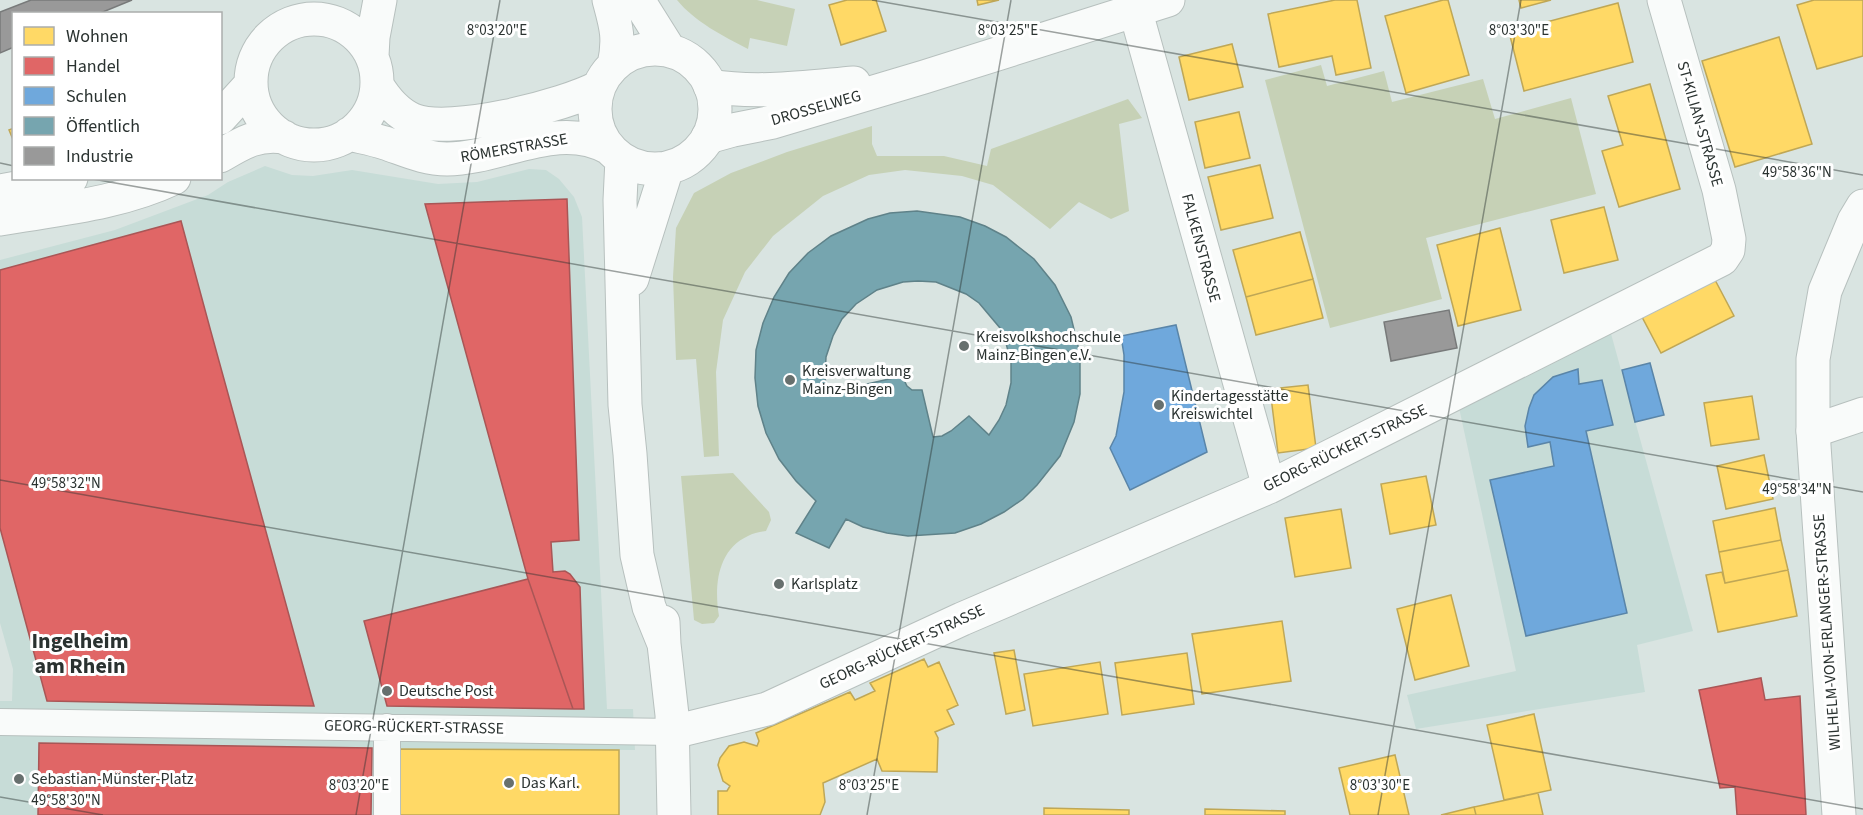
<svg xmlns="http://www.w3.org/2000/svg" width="1863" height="815" font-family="'Source Sans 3',sans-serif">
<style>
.built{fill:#c7dcd7}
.green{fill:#c6d1b6}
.homes{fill:#ffd966;stroke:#bfa756;stroke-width:1.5}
.shops{fill:#e06666;stroke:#a95656;stroke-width:1.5}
.schools{fill:#6fa8dc;stroke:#5a85a8;stroke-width:1.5}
.public{fill:#76a5af;stroke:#5f8289;stroke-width:1.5;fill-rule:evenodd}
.industry{fill:#999;stroke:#787a7a;stroke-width:1.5}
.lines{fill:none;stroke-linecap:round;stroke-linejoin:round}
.pedestrian-casing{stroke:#b7c0be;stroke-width:28}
.minor-casing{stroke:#b7c0be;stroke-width:35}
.secondary-casing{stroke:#b7c0be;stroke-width:35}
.pedestrian{stroke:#f9fbfa;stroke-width:26}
.minor{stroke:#f9fbfa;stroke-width:33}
.secondary{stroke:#f9fbfa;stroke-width:33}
.ticks{fill:none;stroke:#2a3230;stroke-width:1.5;stroke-opacity:0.45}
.poi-dot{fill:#67706e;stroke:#fff;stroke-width:2}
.labels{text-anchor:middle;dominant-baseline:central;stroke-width:6;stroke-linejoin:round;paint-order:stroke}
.street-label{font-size:16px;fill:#2a3230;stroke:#fff}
.poi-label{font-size:16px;fill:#2a3230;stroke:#fff;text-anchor:start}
.district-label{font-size:22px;font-weight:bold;fill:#2a3230;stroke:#fff}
.ticks-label{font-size:15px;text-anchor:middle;fill:#2a3230;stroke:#fff;stroke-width:6;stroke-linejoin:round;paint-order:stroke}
</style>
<rect width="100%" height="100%" fill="#d9e4e1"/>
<path class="built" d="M265,166L292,175L313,176L352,170L438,184L477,182L529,169L546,170L559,179L574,197L582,217L607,709H633L635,750L399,749L398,815H0V701H12L13,669L0,623V260L115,230L208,195L228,182Z
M1610,330L1693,631L1637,645L1645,692L1416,729L1407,695L1516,671L1458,403Z"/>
<path class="green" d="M677,0H757L795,9L787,46L750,38L748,49C723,36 695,22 677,0Z
M1321,65L1327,86L1384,71L1392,102L1483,79L1495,119L1571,98L1596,194L1426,238L1442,299L1330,328L1265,80Z
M1128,99L1142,118L1119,124L1129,211L1111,219L1079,202L1050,229L993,185L962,176L905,170L869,175L823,196L773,236L745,272L723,320L716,372L719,456L704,457L696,359L676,360L673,277L676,228L694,193L731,173L787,152L872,126V144L877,156H944L987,166L991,149Z
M733,473L769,512L771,520L766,531C760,532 753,533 748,536C717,550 714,587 719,616L714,623L702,624L694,620L681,476Z"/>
<path class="homes" d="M847,0H876L886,31L841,45L829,5Z
M977,0H999L978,5Z
M1335,0H1357L1371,68L1336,75L1332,56L1279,67L1268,14Z
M1443,0H1448L1469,75L1406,93L1385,16Z
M1519,0H1551L1521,8Z
M1814,0H1863V56L1817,69L1797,5Z
M1618,3L1633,62L1524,91L1509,32Z
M1779,37L1812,144L1735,167L1702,61Z
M1232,44L1243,87L1189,100L1179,57Z
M1650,84L1680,189L1619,207L1602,151L1623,145L1608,96Z
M1239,112L1250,158L1205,168L1195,122Z
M14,128V142L9,130Z
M1260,165L1273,218L1221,230L1208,177Z
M1604,207L1618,260L1564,273L1551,220Z
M1500,228L1521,310L1458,326L1437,245Z
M1300,232L1313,279L1246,297L1233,250Z
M1714,278L1734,316L1661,353L1641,315Z
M1313,279L1323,318L1256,335L1246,297Z
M1308,385L1316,448L1278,453L1270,389Z
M1752,396L1759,439L1711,446L1704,403Z
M1764,455L1773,499L1726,509L1717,466Z
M1426,476L1436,525L1390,534L1381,484Z
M1775,508L1781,540L1719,552L1713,521Z
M1341,509L1351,568L1295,577L1285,518Z
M1781,540L1788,570L1725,583L1719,552Z
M1788,570L1797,616L1718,632L1706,575L1722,572L1725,583Z
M1451,595L1469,666L1415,680L1397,609Z
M1282,621L1291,681L1202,694L1192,634Z
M1014,650L1025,710L1006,714L994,653Z
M1187,653L1194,704L1122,715L1115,663Z
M924,659L928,667L939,662L958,705L947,710L954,724L935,732L938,738L937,772L882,771L877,759L823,783L825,802L820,815H718V791H727L730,786L723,781L718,765L720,758L729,746L744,742L757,746L759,741L756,733L850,692L855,700L864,696L875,691L870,683Z
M1100,662L1108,714L1033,726L1024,674Z
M1534,714L1551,790L1504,800L1487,725Z
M398,749L619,750V815H398Z
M1395,755L1409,815H1350L1339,768Z
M1538,793L1543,815H1476L1474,807Z
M1474,807L1476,815H1441Z
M1044,808L1129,810V815H1044Z
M1205,809L1285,811V815H1205Z"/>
<path class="shops" d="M567,199L579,540L551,542L553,572L565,571L570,574L580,587L584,709H573L528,579L425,204Z
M181,221L211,332L314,706L47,701L0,528V270Z
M528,579L573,709L387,706L364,621Z
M1761,678L1765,700L1800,696L1806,815H1737L1735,787L1720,788L1699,690Z
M39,743L372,748L371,815H38Z"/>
<path class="schools" d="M1176,325L1207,452L1130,490L1110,448L1116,436L1124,392V355L1121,336Z
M1650,363L1664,415L1635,422L1622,370Z
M1578,369L1579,384L1602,380L1613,425L1586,431L1627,613L1526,636L1490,480L1554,466L1550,442L1528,447L1525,426L1529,408L1534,395L1553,377Z"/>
<path class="public" d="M917,211L960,217L985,226L1006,237L1034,259L1055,285L1071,317L1080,354V394L1074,422L1060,456L1037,485L1023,499L1004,512L981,524L955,533L908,536L887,533L863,527L846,519L829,548L796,533L816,501L796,481L779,459L766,433L758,406L755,378L756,350L763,323L774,297L789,273L808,253L831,236L868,219L890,213ZM918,281L936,282L966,294L979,303L1000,328L1006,343L1011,363V383L1006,405L999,420L989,435L969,416L951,431L942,436L933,437L922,390H912L907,386L902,376L827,393L825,377L826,357L833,336L842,319L856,304L877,290L903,282Z"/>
<path class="industry" d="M31,0H132L98,14H14V47L0,53V12Z
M1449,310L1457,348L1391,361L1384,322Z"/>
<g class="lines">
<defs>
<path id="pedestrian" d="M0,722L673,732
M387,815V727"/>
<path id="minor" d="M1135,9L1269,487
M710,86C757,94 807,87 854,83
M708,137L733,130L773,122L924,77L1168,0
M1813,431L1863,414
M673,732L767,709L962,619L1269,487L1722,259L1728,250L1729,239L1719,190L1664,0"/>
<path id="secondary" d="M609,0C616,26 620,38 614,65
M638,0L670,51
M251 82a63 63 0 1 1 126 0a63 63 0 1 1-126 0Z
M595 109a60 60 0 1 1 120 0a60 60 0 1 1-120 0Z
M372,56L373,37L380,0
M377,85C386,100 397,113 413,120C450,135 564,106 599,87
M220,118L251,84
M349,134C361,137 373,139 385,143C406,150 424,159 447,159C500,159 558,119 609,148
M220,156C242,143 258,133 284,137
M622,159L620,200L625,405L630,454L637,555L649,607L664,644
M0,191L71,178
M0,219C59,209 119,204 174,178
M632,279L667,168
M663,622L664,644L672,715L674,815
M1839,815L1813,431V359L1825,291L1854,221L1863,206"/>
</defs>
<use href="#pedestrian" class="pedestrian-casing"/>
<use href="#minor" class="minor-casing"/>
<use href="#secondary" class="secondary-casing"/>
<use href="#pedestrian" class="pedestrian"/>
<use href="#minor" class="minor"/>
<use href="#secondary" class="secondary"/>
</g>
<path class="ticks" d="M872,0L1863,175M0,163L14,166M87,178L1863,492M0,480L1863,809M0,797L103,815M356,815L500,0M867,815L1011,0M1378,815L1521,0"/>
<g class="poi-dot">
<circle cx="964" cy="346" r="6"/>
<circle cx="790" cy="380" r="6"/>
<circle cx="1159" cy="405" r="6"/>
<circle cx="779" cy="584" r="6"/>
<circle cx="387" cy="691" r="6"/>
<circle cx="19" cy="779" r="6"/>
<circle cx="509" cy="783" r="6"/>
</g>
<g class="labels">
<g class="street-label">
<text transform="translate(816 108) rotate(-16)">DROSSELWEG</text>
<text transform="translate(1700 124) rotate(74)">ST-KILIAN-STRASSE</text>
<text transform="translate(514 148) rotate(-10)">RÖMERSTRASSE</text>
<text transform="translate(1201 248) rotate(75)">FALKENSTRASSE</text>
<text transform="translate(1345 448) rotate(-26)">GEORG-RÜCKERT-STRASSE</text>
<text transform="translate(1827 632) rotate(-94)">WILHELM-VON-ERLANGER-STRASSE</text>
<text transform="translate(902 647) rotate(-25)">GEORG-RÜCKERT-STRASSE</text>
<text transform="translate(414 727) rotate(1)">GEORG-RÜCKERT-STRASSE</text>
</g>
<g class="poi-label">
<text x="976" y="337">Kreisvolkshochschule<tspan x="976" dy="18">Mainz-Bingen e.V.</tspan></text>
<text x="802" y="371">Kreisverwaltung<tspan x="802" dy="18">Mainz-Bingen</tspan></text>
<text x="1171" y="396">Kindertagesstätte<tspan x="1171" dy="18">Kreiswichtel</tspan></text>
<text x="791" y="584">Karlsplatz</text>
<text x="399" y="691">Deutsche Post</text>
<text x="31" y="779">Sebastian-Münster-Platz</text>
<text x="521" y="783">Das Karl.</text>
</g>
<g class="district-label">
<text x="80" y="641">Ingelheim<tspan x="80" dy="25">am Rhein</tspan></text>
</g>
</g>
<g class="ticks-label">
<text x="497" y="35">8°03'20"E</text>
<text x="1008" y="35">8°03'25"E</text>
<text x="1519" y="35">8°03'30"E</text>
<text x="1797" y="177">49°58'36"N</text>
<text x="66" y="488">49°58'32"N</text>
<text x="1797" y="494">49°58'34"N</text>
<text x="359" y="790">8°03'20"E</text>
<text x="869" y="790">8°03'25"E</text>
<text x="1380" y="790">8°03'30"E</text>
<text x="66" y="805">49°58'30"N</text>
</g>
<rect x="12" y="12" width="210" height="168" fill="#ffffff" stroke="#aaadac" stroke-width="1.5"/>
<rect x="24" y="27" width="30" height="18" fill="#ffd966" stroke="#aaadac" stroke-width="1.5"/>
<text x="66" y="42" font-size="18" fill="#2a3230">Wohnen</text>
<rect x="24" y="57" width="30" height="18" fill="#e06666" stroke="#aaadac" stroke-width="1.5"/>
<text x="66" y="72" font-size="18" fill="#2a3230">Handel</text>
<rect x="24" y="87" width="30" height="18" fill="#6fa8dc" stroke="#aaadac" stroke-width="1.5"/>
<text x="66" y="102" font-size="18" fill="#2a3230">Schulen</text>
<rect x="24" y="117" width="30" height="18" fill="#76a5af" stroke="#aaadac" stroke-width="1.5"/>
<text x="66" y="132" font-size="18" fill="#2a3230">Öffentlich</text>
<rect x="24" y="147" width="30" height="18" fill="#999999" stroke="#aaadac" stroke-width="1.5"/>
<text x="66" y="162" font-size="18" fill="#2a3230">Industrie</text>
</svg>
